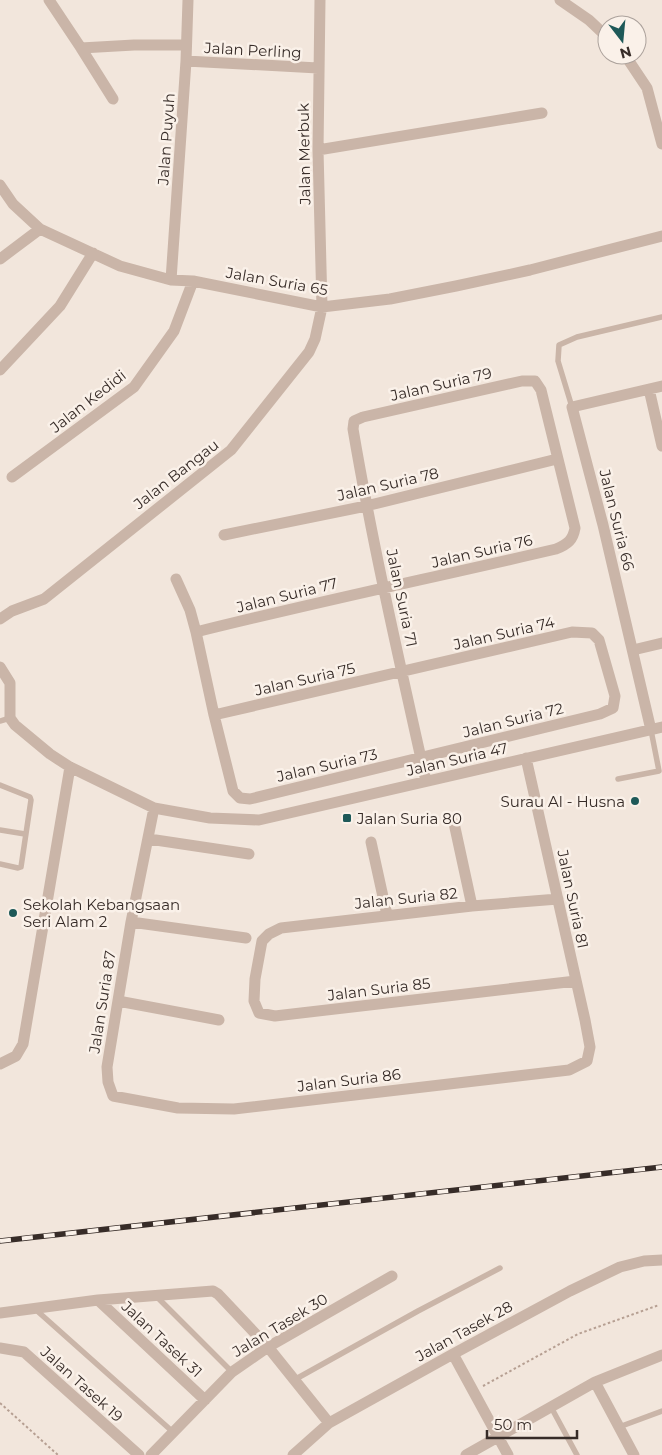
<svg xmlns="http://www.w3.org/2000/svg" width="662" height="1455" font-family="Montserrat,sans-serif">
<style>
.lines{fill:none;stroke-linecap:round;stroke-linejoin:round}
.path{stroke:#b69f92;stroke-width:2;stroke-dasharray:2.5 2.5;stroke-linecap:butt}
.lane{stroke:#cab5a8;stroke-width:5.5}
.street{stroke:#cab5a8;stroke-width:11}
.rail-casing{stroke:#372c28;stroke-width:5.5}
.rail{stroke:#faf1e9;stroke-width:4;stroke-dasharray:11;stroke-linecap:butt}
.poi-dot{fill:#1e5958;stroke:#faf1e9;stroke-width:2}
.labels{text-anchor:middle;dominant-baseline:central;stroke-width:5;stroke-linejoin:round;paint-order:stroke}
.street-label{font-size:15px;fill:#372c28;stroke:#faf1e9}
.poi-label{font-size:15px;fill:#372c28;stroke:#faf1e9;text-anchor:start}
</style>
<rect width="100%" height="100%" fill="#f2e6dc"/>
<g class="lines">
<path class="path" d="M483,1386L578,1334L659,1305
M0,1403L58,1455"/>
<path class="lane" d="M572,407L558,361L559,345L577,337L662,317
M0,721L10,718
M618,779L659,771L651,730
M0,785L30,797L31,800L21,867L18,868L0,864
M0,830L25,834
M156,1296L232,1372
M35,1309L173,1432
M294,1380L418,1311L500,1268
M551,1407L577,1455
M619,1427L662,1411"/>
<path class="street" d="M49,0L81,48L134,45H186
M560,0L589,20L607,37
M81,48L113,99
M625,55L647,88L662,144
M186,61L318,68
M318,150L542,113
M0,185L13,204L40,229L120,266L171,280L193,281L322,307L390,299L456,286L530,270L662,236
M0,259L40,229
M171,280L186,61L188,0
M0,370L60,306L93,253
M649,389L662,446
M12,477L134,387L174,331L193,281
M224,535L366,506L557,459
M176,579L190,610L196,632L214,715L233,791L240,798L250,799L600,714L613,708L615,696L599,640L592,633L572,632L214,715
M0,619L12,611L44,599L231,450L309,352L315,339L322,307L318,150L320,0
M196,632C316,602 436,577 556,549C568,544 573,540 575,528L541,390L535,381H522L363,417L354,421L353,429C373,547 400,664 426,781
M633,650L662,643
M0,667L10,683V718L15,725L50,754L70,767L154,808L210,818L259,820L662,727
M651,730L603,525L572,407L662,386
M154,808L131,922L107,1067L108,1082L113,1096L178,1108L234,1109L569,1070L587,1061L590,1047L585,1020L526,758
M454,823L472,906
M149,839L249,854
M371,842L387,915
M558,899L472,906L281,928L269,934L262,941L255,979L254,1001L259,1013L275,1016L576,981
M131,922L246,938
M118,1001L219,1020
M0,1064L16,1056L23,1044L70,767
M98,1300L205,1400
M0,1313L98,1300L213,1291L218,1294L268,1347L329,1423
M0,1348L24,1352L139,1455
M453,1354L508,1455
M595,1382L634,1455
M151,1455L232,1372L268,1347L392,1276
M293,1455L329,1423L453,1354L570,1291L620,1267L644,1261L662,1260
M466,1455L595,1382L662,1355"/>
<defs>
<path id="rail" d="M0,1241L662,1167"/>
</defs>
<use href="#rail" class="rail-casing"/>
<use href="#rail" class="rail"/>
</g>
<g class="poi-dot">
<circle cx="635" cy="801" r="5"/>
<rect x="342" y="813" width="10" height="10" rx="2.5"/>
<circle cx="13" cy="913" r="5"/>
</g>
<g class="labels">
<g class="street-label">
<text transform="translate(253 50) rotate(3)">Jalan Perling</text>
<text transform="translate(166 139) rotate(-86)">Jalan Puyuh</text>
<text transform="translate(304 154) rotate(-91)">Jalan Merbuk</text>
<text transform="translate(277 281) rotate(10)">Jalan Suria 65</text>
<text transform="translate(441 384) rotate(-13)">Jalan Suria 79</text>
<text transform="translate(88 401) rotate(-38)">Jalan Kedidi</text>
<text transform="translate(176 474) rotate(-38)">Jalan Bangau</text>
<text transform="translate(388 484) rotate(-13)">Jalan Suria 78</text>
<text transform="translate(617 520) rotate(76)">Jalan Suria 66</text>
<text transform="translate(482 551) rotate(-13)">Jalan Suria 76</text>
<text transform="translate(287 595) rotate(-14)">Jalan Suria 77</text>
<text transform="translate(402 598) rotate(78)">Jalan Suria 71</text>
<text transform="translate(504 633) rotate(-13)">Jalan Suria 74</text>
<text transform="translate(305 679) rotate(-13)">Jalan Suria 75</text>
<text transform="translate(513 720) rotate(-14)">Jalan Suria 72</text>
<text transform="translate(457 759) rotate(-13)">Jalan Suria 47</text>
<text transform="translate(327 765) rotate(-13)">Jalan Suria 73</text>
<text transform="translate(406 898) rotate(-6)">Jalan Suria 82</text>
<text transform="translate(573 899) rotate(78)">Jalan Suria 81</text>
<text transform="translate(379 989) rotate(-7)">Jalan Suria 85</text>
<text transform="translate(102 1002) rotate(-81)">Jalan Suria 87</text>
<text transform="translate(349 1080) rotate(-7)">Jalan Suria 86</text>
<text transform="translate(280 1325) rotate(-31)">Jalan Tasek 30</text>
<text transform="translate(464 1331) rotate(-29)">Jalan Tasek 28</text>
<text transform="translate(162 1339) rotate(43)">Jalan Tasek 31</text>
<text transform="translate(82 1384) rotate(42)">Jalan Tasek 19</text>
</g>
<g class="poi-label">
<text x="625" y="801" text-anchor="end">Surau Al - Husna</text>
<text x="357" y="818">Jalan Suria 80</text>
<text x="23" y="904">Sekolah Kebangsaan<tspan x="23" dy="17">Seri Alam 2</tspan></text>
</g>
</g>
<g transform="translate(622 40) rotate(164)"><circle r="24" fill="#faf1e9" stroke="#aca29c"/>
<path d="M0-4L9 19L0 12L-9 19Z" fill="#1e5958"/>
<text y="-8" font-size="14" font-weight="bold" text-anchor="middle" fill="#372c28">N</text>
</g>
<path d="M487 1430v8h90v-8" fill="none" stroke="#372c28" stroke-width="2.5"/>
<text x="494" y="1430" font-size="15" fill="#372c28" stroke="#faf1e9" stroke-width="4" paint-order="stroke">50 m</text>
</svg>
